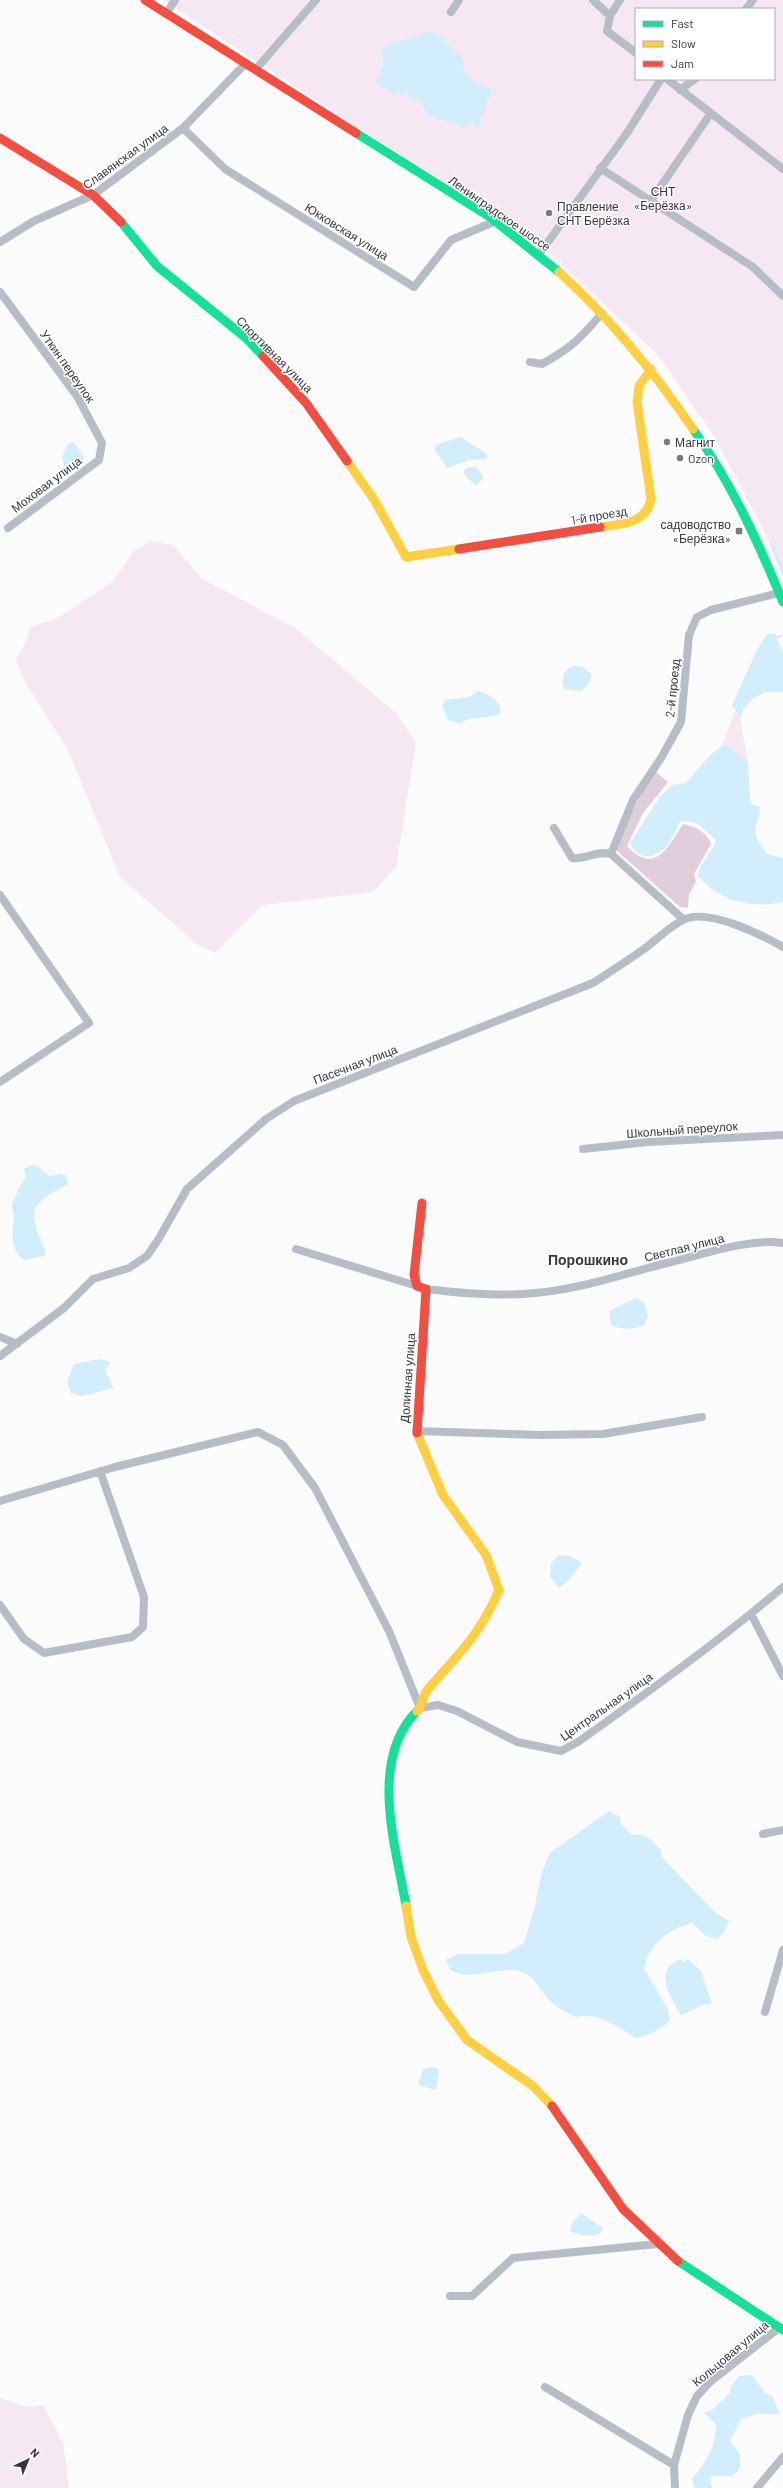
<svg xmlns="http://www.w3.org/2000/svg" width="783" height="2488" font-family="Barlow,sans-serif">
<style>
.green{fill:#f5e8f2;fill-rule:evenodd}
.forest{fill:#e0cedc}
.water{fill:#d2edfb}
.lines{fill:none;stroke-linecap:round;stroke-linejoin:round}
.stream{stroke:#d2edfb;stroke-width:3}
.street{stroke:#b7bdc6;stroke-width:8}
.fast{stroke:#16e098;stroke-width:9}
.slow{stroke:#ffcf43;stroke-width:9}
.jam{stroke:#f24e42;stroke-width:9}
.poi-dot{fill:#7a7a7f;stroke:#fff;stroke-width:1.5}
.labels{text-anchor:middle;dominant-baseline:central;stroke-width:3;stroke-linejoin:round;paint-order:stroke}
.street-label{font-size:12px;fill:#35353b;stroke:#fff}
.park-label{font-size:12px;fill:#4d2445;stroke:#fff}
.poi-label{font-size:12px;fill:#35353b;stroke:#fff;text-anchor:start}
.quarter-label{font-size:14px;font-weight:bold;fill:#35353b;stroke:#fff}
</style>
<rect width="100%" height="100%" fill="#fbfbfc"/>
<path class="green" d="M163,0H783V577L765,533L715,438L658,355L552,255ZM636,9H774V79H636Z
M150,541L173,545L202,579L294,627L396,713L416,742L396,867L373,892L263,905L215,953L197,944L120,877L68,750L25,682L16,659L26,642L30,627L57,619L112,582L134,551Z
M735,711L740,718L748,762L729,747L722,746Z
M0,2398L26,2407L43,2405L63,2443L69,2488H0Z"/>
<path class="forest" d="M656,772L668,782L643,813L627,846C655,876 668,847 683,824C695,826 707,832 711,844L694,874L696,882L689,894L688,908L680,907L616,850C627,822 638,796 656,772Z"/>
<path class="water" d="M433,31L445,37V43L454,49L456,55L459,53L464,59L463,72L473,81L493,89L479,120L481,124L477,128L470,122L464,127L428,115L421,102L408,98V92L392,95L389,89L381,88L376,80C384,71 385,61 382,50L387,45Z
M460,437C462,438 486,453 487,454L486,459L469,460L447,468L435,451V445Z
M74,442L84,458L66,471L62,457L68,444Z
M470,467H475L483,475V479L476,485L465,476L464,470Z
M767,634H775L783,653V692C764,688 745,700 740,718L732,705L757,650Z
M573,666L583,667L592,675L587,686L581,691L564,689C561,679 563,670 573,666Z
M478,691C489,694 503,701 500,715L469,719L459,724L448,720L442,706L445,700L469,697Z
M722,746L729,747L748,762L750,800L753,805L760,807C760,817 756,823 755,830C755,838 763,848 767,854L783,858V901L780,903C749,908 718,900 698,876C700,862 712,853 716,840L697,823L681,821C676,827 675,834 671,840C659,858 640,864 630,843L660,797L672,785L686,783L711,754Z
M31,1165L37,1166L49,1176L60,1174L66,1175L68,1184C40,1201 25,1203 40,1238C43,1244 46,1250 45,1256L24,1260C9,1249 12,1233 14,1217C14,1214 11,1209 12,1205C14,1199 21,1182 26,1178L24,1169Z
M636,1298L644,1302L648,1316L644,1325C631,1330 623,1330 611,1325L609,1311Z
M101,1359L110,1362L105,1371L114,1388L82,1396L71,1393L67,1382L74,1364Z
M559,1555L570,1556L582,1563L571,1578L559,1588L550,1577L551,1563Z
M609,1811L620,1817L621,1824L632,1835H642L651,1840L661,1850L662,1857L672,1868L716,1913L729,1921L724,1932L717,1939L706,1936L692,1923C667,1930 650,1943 644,1968L668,2010L670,2021L651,2034L636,2038C612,2025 604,2013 575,2017C567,2013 558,2008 551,2002C541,1993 536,1977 522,1972C499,1964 475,1983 450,1970L446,1960L457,1954H505L524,1943L534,1910L542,1871L550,1853Z
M682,1959L684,1963L687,1959L701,1971L712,2004L703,2005L681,2015C671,1997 651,1969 682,1959Z
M432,2067L439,2069L436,2090L418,2085L423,2069Z
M581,2213L603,2228L601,2233C592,2237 578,2237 570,2230L572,2223Z
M752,2375L765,2393L773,2397L780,2414H757L741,2419L730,2441L740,2454V2469L732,2476H711L710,2484L713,2488H694L692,2479C706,2461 716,2448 716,2424L704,2413L712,2410L731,2392L730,2388L739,2376Z"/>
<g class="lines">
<path class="stream" d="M772,544L783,573
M776,638L780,636"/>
<path class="street" d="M593,0L610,16L607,31L636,53
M746,9L753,0
M451,12L459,0
M166,14L175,0
M610,16L620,0
M256,69L316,0
M667,79L783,169
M680,90L695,79
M183,128L225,169L414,287L451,240L496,221
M600,168L753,267L783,296
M650,202L711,113
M0,242L34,221L93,195L183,128L246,63
M540,253L627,133L661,79
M0,292L77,396L102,443L99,460L8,528
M530,362L542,364C571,348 581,338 602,313
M554,828L572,858C585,860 598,850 611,854L683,919
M611,854L633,800L661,758L681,722L689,635L697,617L711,610L779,593
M0,895L89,1023L0,1082
M583,1149L648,1142L783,1135
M296,1249L417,1286
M426,1289C459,1293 490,1296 523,1294C571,1292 620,1275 667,1263C702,1255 748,1238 783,1243
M0,1337L17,1344
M0,1356L64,1308L93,1279L129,1268L147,1256L158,1240L187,1189L266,1119L294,1101L593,983C610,972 627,961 644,949C656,940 669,927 683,920C707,907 762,935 783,947
M416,1431L542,1435L603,1434L702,1417
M0,1501L115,1467L258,1432L283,1445L315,1488L389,1631L420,1708L438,1705L457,1711L517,1742L561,1751L578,1742C648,1692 718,1642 783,1587
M0,1605L24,1639L44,1653L132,1637L143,1627L144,1597L100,1471
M751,1614L783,1676
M763,1834L783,1830
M765,2012L783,1950
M450,2296H472L513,2258L658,2244
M545,2387L674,2465
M675,2488L674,2465L688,2415L697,2396L711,2381L779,2328
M757,2488L783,2457"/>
<path class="fast" d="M356,133L490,217L559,272
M121,222L157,266L246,338L263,356
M693,429C731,482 758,542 783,602
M406,1906C396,1847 368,1760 417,1711
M678,2261L783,2330"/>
<path class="slow" d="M559,272C611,319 654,372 693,429
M347,461L375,501L406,557L459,549
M600,527C622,524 646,524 651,499L637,402L639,386L651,369
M417,1711C423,1705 422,1696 428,1689C458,1654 480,1635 499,1590L486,1555L443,1495L417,1433
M406,1906L411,1937L423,1970L438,2000L467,2040L533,2086L552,2106"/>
<path class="jam" d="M145,0L356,133
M0,138L93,195L121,222
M263,356L306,403L347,461
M459,549L600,527
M417,1433L426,1289L417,1286L414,1275L422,1203
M552,2106L623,2209L678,2261"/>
</g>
<g class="poi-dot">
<circle cx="549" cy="213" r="4"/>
<circle cx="667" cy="442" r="4"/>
<circle cx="680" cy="458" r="4"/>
<rect x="735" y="527" width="8" height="8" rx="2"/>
</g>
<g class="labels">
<g class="street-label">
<text transform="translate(125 156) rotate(-36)">Славянская улица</text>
<text transform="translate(500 213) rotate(35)">Ленинградское шоссе</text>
<text transform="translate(347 231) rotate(32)">Юкковская улица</text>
<text transform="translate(275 354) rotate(45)">Спортивная улица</text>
<text transform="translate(68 366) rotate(55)">Уткин переулок</text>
<text transform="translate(46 484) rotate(-37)">Моховая улица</text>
<text transform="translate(599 515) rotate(-10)">1-й проезд</text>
<text transform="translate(672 688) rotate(-84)">2-й проезд</text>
<text transform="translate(355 1064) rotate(-21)">Пасечная улица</text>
<text transform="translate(682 1129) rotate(-4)">Школьный переулок</text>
<text transform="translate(684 1247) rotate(-14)">Светлая улица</text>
<text transform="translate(407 1378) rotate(-86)">Долинная улица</text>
<text transform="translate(606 1706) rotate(-35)">Центральная улица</text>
<text transform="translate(730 2353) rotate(-40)">Кольцовая улица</text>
</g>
<g class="park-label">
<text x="663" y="191">СНТ<tspan x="663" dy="14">«Берёзка»</tspan></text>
</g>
<g class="poi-label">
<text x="557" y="206">Правление<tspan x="557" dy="14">СНТ Берёзка</tspan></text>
<text x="675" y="442">Магнит</text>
<text x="688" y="458">Ozon</text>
<text x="731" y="524" text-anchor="end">садоводство<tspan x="731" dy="14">«Берёзка»</tspan></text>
</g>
<g class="quarter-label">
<text x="588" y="1259">Порошкино</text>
</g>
</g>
<rect x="635" y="8" width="140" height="72" fill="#ffffff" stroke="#aeaeb1"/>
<rect x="643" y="21" width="20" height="6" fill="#16e098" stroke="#aeaeb1"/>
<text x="671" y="28" font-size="12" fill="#35353b">Fast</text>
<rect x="643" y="41" width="20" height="6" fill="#ffcf43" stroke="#aeaeb1"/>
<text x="671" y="48" font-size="12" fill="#35353b">Slow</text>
<rect x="643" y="61" width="20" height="6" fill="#f24e42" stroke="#aeaeb1"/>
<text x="671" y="68" font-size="12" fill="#35353b">Jam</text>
<g transform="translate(28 2460) rotate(44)" stroke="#ffffff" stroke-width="3" paint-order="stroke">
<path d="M0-3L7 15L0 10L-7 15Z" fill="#35353b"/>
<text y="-6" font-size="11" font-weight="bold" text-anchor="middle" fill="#35353b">N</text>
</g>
</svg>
